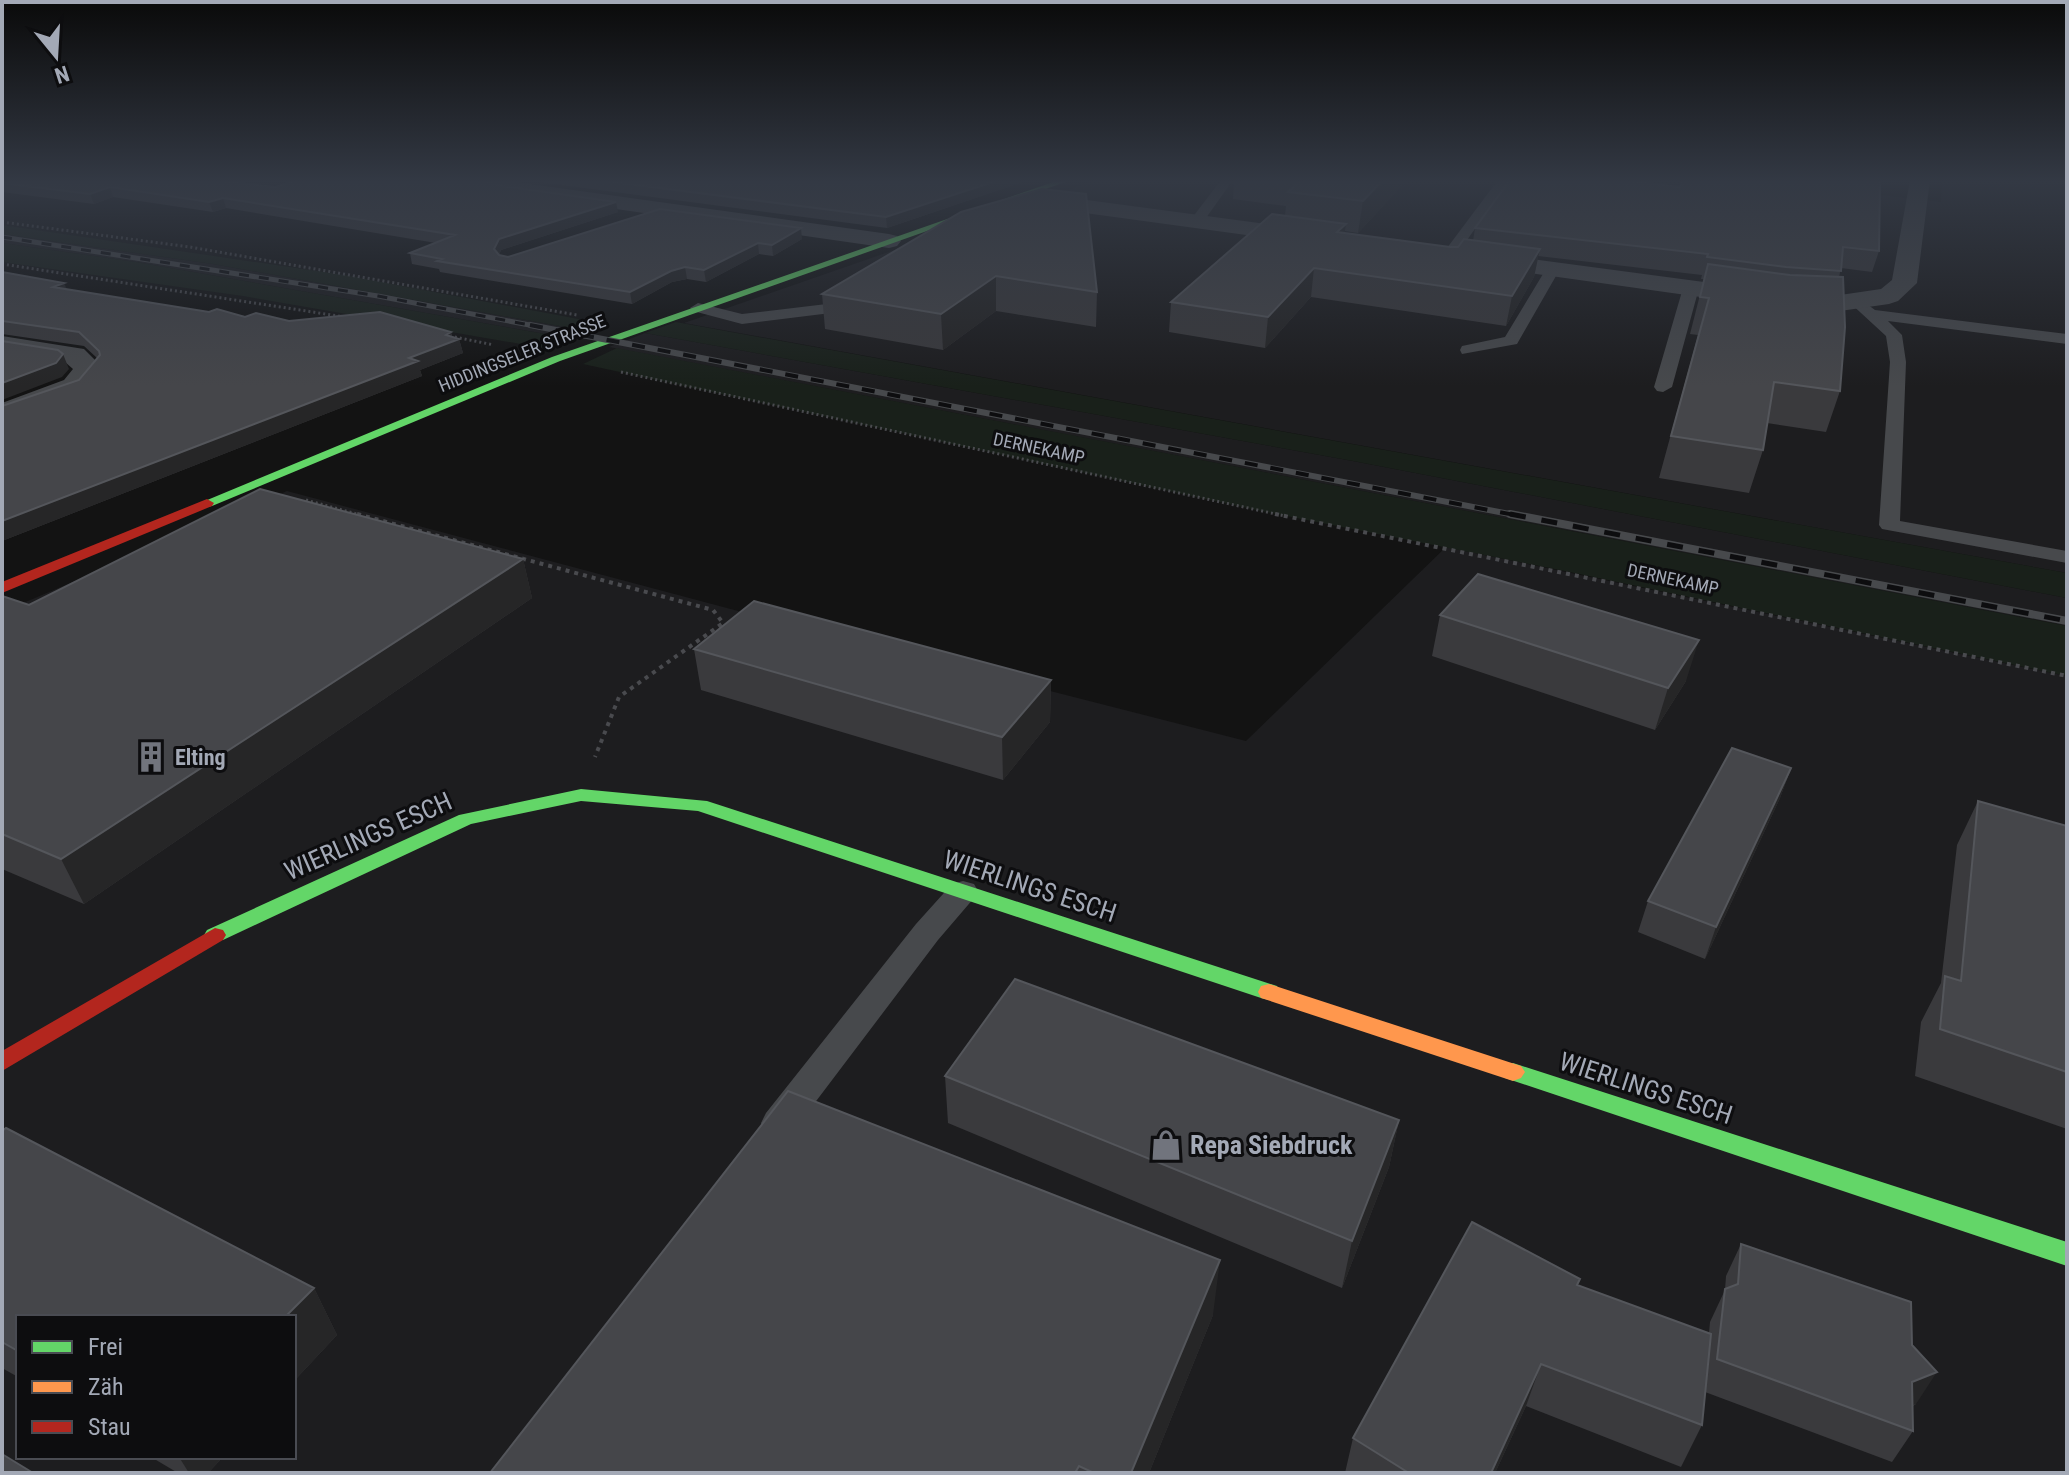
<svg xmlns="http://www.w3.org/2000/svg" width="2069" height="1475" font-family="'Roboto Condensed',sans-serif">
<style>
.built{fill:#1d1d1f;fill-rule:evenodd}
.green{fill:#19201a}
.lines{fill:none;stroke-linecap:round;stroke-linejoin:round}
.path-far1{stroke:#494a4e;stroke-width:3;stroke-dasharray:2 3;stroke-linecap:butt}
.path{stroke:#494a4e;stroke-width:4;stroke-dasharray:4 5;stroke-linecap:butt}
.lane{fill:#47494c;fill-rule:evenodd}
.street{fill:#47494c;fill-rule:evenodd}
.fast{fill:#63d668;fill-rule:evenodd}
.slow{fill:#ff974d;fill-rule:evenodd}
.jam{fill:#b3261e;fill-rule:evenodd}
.rail-far2-casing{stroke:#47494c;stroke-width:5}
.rail-far1-casing{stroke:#47494c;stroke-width:6}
.rail-casing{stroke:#47494c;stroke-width:8}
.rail-far2{stroke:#0d0d0f;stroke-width:3;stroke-dasharray:10;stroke-linecap:butt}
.rail-far1{stroke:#0d0d0f;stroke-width:4;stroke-dasharray:13;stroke-linecap:butt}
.rail{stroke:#0d0d0f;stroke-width:5;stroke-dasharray:16;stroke-linecap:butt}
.wall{fill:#3a3a3d}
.shaded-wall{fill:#262627}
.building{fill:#45464a;stroke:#54565b;stroke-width:2}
.labels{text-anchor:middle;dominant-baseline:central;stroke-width:6;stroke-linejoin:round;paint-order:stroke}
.far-street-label{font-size:18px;fill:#a3a9b6;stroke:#0d0d0f}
.poi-label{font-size:22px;font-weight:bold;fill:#a3a9b6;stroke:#0d0d0f;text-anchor:start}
.near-street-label{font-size:26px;fill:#a3a9b6;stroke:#0d0d0f}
.near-poi-label{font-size:26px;font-weight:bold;fill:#a3a9b6;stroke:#0d0d0f;text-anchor:start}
</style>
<rect width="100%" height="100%" fill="#131313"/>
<path class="built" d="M1096,180H1755L1941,202L1942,180H2067V573L684,323Z
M2,234L213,264L587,331L568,338L136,262L2,243Z
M645,333L1353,461L2067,598V626L609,347Z
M287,491L757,616L1246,741L1446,547L2067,676V1473H2V612ZM18,1317H294V1457H18Z"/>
<path class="green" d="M2,225L344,275L605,324L587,331L213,264L2,234Z
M2,243L136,262L568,338L544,348L243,296L2,262Z
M676,322L2067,573V598L1353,461L645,333Z
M617,348L2067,626V676L1565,571L1261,511L583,364Z"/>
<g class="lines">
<path class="path-far1" d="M2,222L190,247L577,315
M2,264L345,317
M445,335L494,345
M621,372L1285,516
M306,500L364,516"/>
<path class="path" d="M357,514L713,610L723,623L619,697L595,757
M1275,514L2067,676"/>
<path class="lane" d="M1221,180H1233L1201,225H1191L1189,222Z
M1498,180L1508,183L1454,258H1444V252Z
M1553,265L1560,269L1517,344L1462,354L1460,350L1462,346L1505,337L1546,269Z
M1691,283L1699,288L1672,387L1663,392L1657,391L1654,387L1683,288Z
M855,293L863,298L839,312L742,324L693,311L690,308L698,303L742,314L835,303Z
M1856,296L1875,310L2067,334V344L1888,321L1902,335L1906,362L1900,521L2067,551V563L1882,529L1879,525L1890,362L1886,336L1848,301Z
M963,881L974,884L978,891L974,898L938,940L792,1133L779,1137L766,1133L761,1123L766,1113L916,924L952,884Z"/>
<path class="street" d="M466,180H501L889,234L897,236L901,241L897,246L889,248L504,193L469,184Z
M1910,180H1930L1917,283L1898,301L1889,304L1840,311L1779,308L1479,266L1470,264L1467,259L1470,254L1479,252L1779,292L1840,295L1881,289L1892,280Z
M1027,192L1312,230L1320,232L1324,237L1320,242L1312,244L1019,204L1016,199L1019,194Z
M2,336L84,349L103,368L84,392L2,422V403L64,380L73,369L65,362L2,352Z"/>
<path class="fast" d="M1059,180H1071L560,361L212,506L207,507L200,503L552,357Z
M581,789L707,801L1277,986L1280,992L1277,998L1269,1000L1261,998L698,811L581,801L471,824L223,940H207L204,935L207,930L459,815Z
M1513,1063L2067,1242V1266L1505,1078L1501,1072L1505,1066Z"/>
<path class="slow" d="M1269,984L1521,1066L1525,1072L1521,1078L1513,1081L1261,998L1258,992L1261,986Z"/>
<path class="jam" d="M207,499L214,503L212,506L2,593V582Z
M215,928L223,930L226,935L223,940L2,1071V1051Z"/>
<defs>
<path id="rail-far2" d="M2,237L378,296L540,327"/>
<path id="rail-far1" d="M530,325L1520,516"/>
<path id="rail" d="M1510,514L2067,621"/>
</defs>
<use href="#rail-far2" class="rail-far2-casing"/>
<use href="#rail-far1" class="rail-far1-casing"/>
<use href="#rail" class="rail-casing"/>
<use href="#rail-far2" class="rail-far2"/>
<use href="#rail-far1" class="rail-far1"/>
<use href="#rail" class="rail"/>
</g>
<path class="wall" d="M2,180L275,187L618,212L501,250L499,255L508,257L802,239L773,256L759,254L706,282L687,279L672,282L632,304L440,272L439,269L412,264L410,253L436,243L226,208L213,212L113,197L94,204L2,192Z
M524,180H1028L887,228Z
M1234,180H1407L1358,233L1345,231L1344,233L1450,247H1458L1473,241L1475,228L1510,180L1879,251L1872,272L1841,268L1839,277L1840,391L1826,432L1767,423L1763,450L1749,493L1659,478L1698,335L1690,334L1704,279H1701L1702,275L1538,256L1534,277L1506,326L1311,297L1265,348L1169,332L1171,302L1285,216L1286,206L1233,199Z
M961,212L1097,292L1096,327L996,311L943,350L825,329L822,294Z
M2,272L67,289L209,312L289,321L451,332L452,336L459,339L463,353L420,370L422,376L2,541V406L79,380L97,358L84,346L2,334Z
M523,559L532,598L84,904L2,869V596L29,605Z
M1440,615L1686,681L1655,730L1432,656Z
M694,649L1051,680L1050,722L1003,780L701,690Z
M1791,768L1780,798L1705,959L1638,932L1648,901Z
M1978,801L2067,826V1129L1915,1076L1921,1022L1941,983L1957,845Z
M945,1076L1399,1120L1389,1167L1342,1288L948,1123Z
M2,1131L314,1288L337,1335L294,1381V1317H18V1377L2,1368Z
M1741,1244L1912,1345L1916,1404L1913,1406V1431L1892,1462L1705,1392L1702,1425L1681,1467L1526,1406L1495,1473H1345L1353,1438L1578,1285L1709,1333L1710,1322L1725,1290L1726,1276Z
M1213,1315L1149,1473H490Z
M151,1457H223L208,1473H178Z"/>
<path class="shaded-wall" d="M999,180H1028L887,228L886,217Z
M1383,180H1407L1358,233L1363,201Z
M110,187L113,197L94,204L90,194Z
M223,198L226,208L213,212L209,202Z
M616,202L618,212L501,250L496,260L494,249L499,239Z
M1346,224L1342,251L1337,232Z
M801,228L802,239L773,256L772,245Z
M758,243L759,254L706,282L704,270Z
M1540,249L1534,277L1506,326L1512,296Z
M685,267L687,279L672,282L632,304L630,292L671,271Z
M1314,268L1311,297L1265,348L1268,317Z
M996,276V311L943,350L941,314Z
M64,283L70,296L53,287Z
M451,332L453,341L459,339L463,353L420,370L422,376L2,541V521L409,358L446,335Z
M63,354L69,369L62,377L2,400V383Z
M523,559L532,598L84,904L61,859Z
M1699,640L1686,681L1655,730L1668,688Z
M1051,680L1050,722L1003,780L1002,737Z
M1791,768L1780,798L1705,959L1716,927Z
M1399,1120L1389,1167L1342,1288L1352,1241Z
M1220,1260L1213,1315L1149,1473H1131Z
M314,1288L337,1335L294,1381V1317H285Z
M1541,1364L1526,1406L1495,1473H1491Z
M1937,1372L1916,1404L1891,1413L1912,1382Z
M179,1457H223L208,1473H189Z"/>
<path class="building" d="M2,180H212L275,187L299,180H478L502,186L616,202L499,239L494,249L499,255L508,257L660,209L801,228L772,245L758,243L704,270L685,267L671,271L630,292L437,261L442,259L410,253L455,235L223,198L209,202L110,187L90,194L2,183Z
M597,180H999L886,217Z
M1301,180H1383L1363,201L1288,192Z
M1510,180H1620L1680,187L1683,180H1735L1749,181L1751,180H1880L1879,251L1843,247L1841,271L1786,267L1707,257L1708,254L1475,228Z
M1042,189L1086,194L1097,292L996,276L941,314L822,294L961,212Z
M1272,214L1346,224L1337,232L1450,247H1458L1464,239L1540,249L1512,296L1314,268L1268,317L1171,302Z
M1708,264L1790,275L1843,277L1845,327L1840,391L1774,382L1763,450L1671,436L1709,298L1700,297Z
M2,272L64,283L53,287L209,312L217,309L245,317L256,313L289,321L380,312L451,332L446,335L459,339L409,358L418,361L2,521V406L79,380L100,355L99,351L79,332L2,321Z
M2,341L58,350L63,354L56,363L2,383Z
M260,489L523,559L61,859L2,834V596L29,605Z
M1478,574L1699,640L1668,688L1440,615Z
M754,601L1051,680L1002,737L694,649Z
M1732,748L1791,768L1716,927L1648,901Z
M1978,801L2067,826V1072L1940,1029L1945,976L1961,981Z
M1015,979L1399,1120L1352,1241L945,1076Z
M788,1091L1220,1260L1131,1473H1094L1079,1466L1075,1473H490Z
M6,1128L314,1288L285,1317H18V1351L2,1342V1131Z
M1472,1222L1580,1279L1577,1285L1711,1334L1702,1425L1541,1364L1491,1473H1409L1353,1438Z
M1741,1244L1911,1302L1912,1345L1937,1372L1912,1382L1913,1431L1717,1359L1725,1289L1738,1284Z
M2,1454L33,1473H2Z"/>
<linearGradient id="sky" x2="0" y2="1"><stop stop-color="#0a0a0a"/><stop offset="0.47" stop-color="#333944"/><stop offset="1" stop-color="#333944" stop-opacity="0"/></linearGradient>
<rect width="2069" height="386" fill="url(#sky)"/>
<defs>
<symbol id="building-bare" viewBox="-9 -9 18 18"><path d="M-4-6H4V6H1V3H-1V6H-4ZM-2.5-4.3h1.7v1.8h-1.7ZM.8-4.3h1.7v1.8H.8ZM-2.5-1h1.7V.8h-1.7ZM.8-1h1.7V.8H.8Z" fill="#71747d" stroke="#0d0d0f" stroke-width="2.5" paint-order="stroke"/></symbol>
<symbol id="shop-bare" viewBox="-9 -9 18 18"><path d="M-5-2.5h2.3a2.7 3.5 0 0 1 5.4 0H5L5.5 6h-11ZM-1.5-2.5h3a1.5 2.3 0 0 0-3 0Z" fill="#71747d" stroke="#0d0d0f" stroke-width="2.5" paint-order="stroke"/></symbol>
</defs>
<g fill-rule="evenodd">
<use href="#building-bare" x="129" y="735" width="44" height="44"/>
<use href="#shop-bare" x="1144" y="1123" width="44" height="44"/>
</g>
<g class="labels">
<g class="far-street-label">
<text transform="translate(522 353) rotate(-22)">HIDDINGSELER STRASSE</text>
<text transform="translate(1039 448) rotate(12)">DERNEKAMP</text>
<text transform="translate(1673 579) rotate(12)">DERNEKAMP</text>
</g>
<g class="poi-label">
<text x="175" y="757">Elting</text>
</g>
<g class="near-street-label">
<text transform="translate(368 836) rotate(-24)">WIERLINGS ESCH</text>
<text transform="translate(1030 886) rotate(18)">WIERLINGS ESCH</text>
<text transform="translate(1646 1088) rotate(18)">WIERLINGS ESCH</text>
</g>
<g class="near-poi-label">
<text x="1190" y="1145">Repa Siebdruck</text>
</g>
</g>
<rect width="2069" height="1475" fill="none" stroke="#a3a9b6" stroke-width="8"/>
<rect x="16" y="1315" width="280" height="144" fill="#0d0d0f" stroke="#494b52" stroke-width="2"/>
<rect x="32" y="1341" width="40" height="12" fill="#63d668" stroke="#494b52" stroke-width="2"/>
<text x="88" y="1355" font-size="24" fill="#a3a9b6">Frei</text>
<rect x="32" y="1381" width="40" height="12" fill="#ff974d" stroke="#494b52" stroke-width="2"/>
<text x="88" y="1395" font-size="24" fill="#a3a9b6">Zäh</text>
<rect x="32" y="1421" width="40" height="12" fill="#b3261e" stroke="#494b52" stroke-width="2"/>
<text x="88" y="1435" font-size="24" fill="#a3a9b6">Stau</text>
<g transform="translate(56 56) rotate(162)" stroke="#0d0d0f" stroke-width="6" paint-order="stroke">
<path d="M0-6L14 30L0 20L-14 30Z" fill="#a3a9b6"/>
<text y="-12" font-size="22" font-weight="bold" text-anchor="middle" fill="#a3a9b6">N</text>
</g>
</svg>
